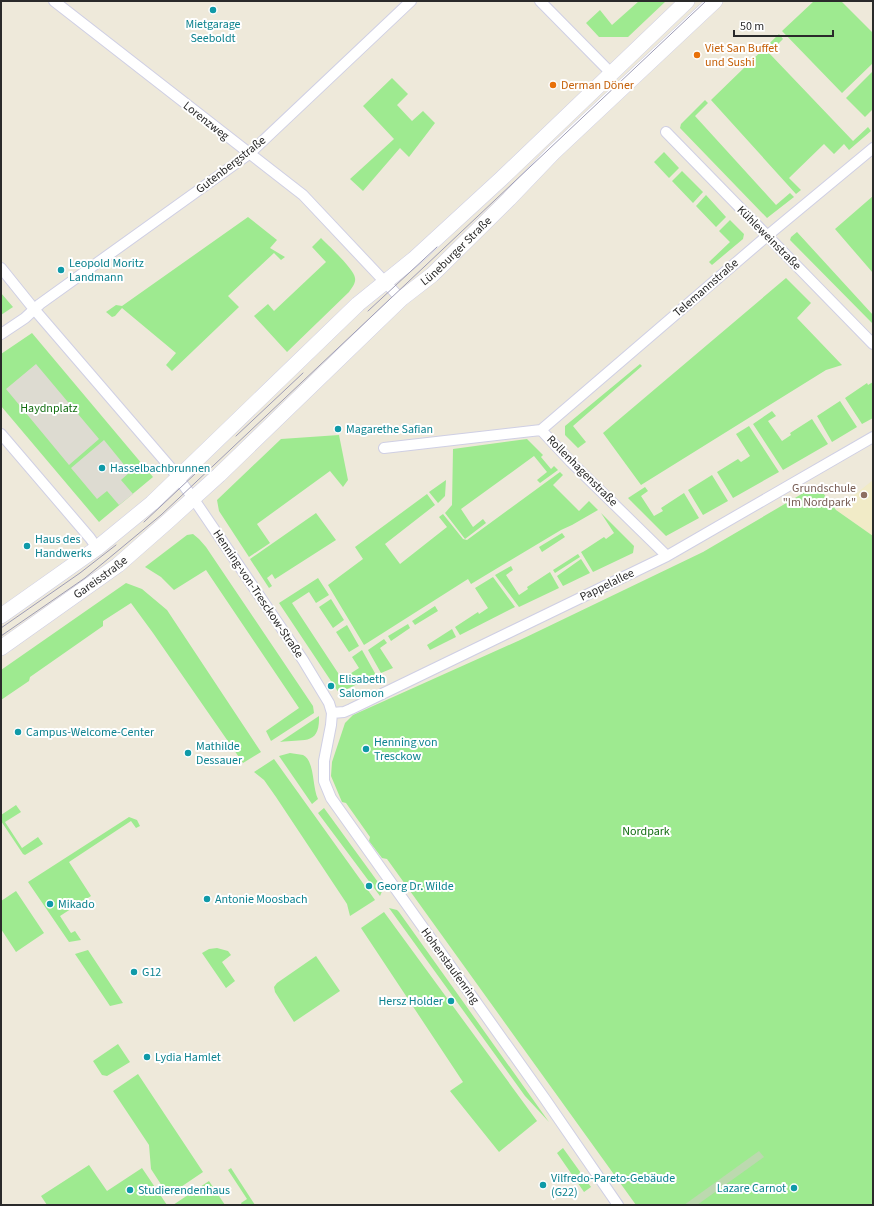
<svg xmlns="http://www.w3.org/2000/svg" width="874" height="1206" font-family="'Source Sans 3',sans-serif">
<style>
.education{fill:#f1ebc7}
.green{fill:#9eea90}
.cemetery{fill:#bcd9af}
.plaza{fill:#dddbd1}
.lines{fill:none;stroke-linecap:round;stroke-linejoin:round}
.street-casing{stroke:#cfcfe4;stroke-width:12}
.secondary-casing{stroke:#cfcfe4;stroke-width:16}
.street{stroke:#fff;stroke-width:10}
.secondary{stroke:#fff;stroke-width:15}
.tram{stroke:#9d9cb6;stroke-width:1}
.culture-dot{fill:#0f9aa8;stroke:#fff;stroke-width:1.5}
.food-dot{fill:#e8710a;stroke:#fff;stroke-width:1.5}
.education-dot{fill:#8d6e63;stroke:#fff;stroke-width:1.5}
.labels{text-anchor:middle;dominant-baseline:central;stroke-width:4;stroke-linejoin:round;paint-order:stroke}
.culture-label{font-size:12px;fill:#0d838f;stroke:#fff;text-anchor:start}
.food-label{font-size:12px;fill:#c56008;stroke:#fff;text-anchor:start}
.street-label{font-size:12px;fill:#2a2a2a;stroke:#fff}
.park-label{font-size:12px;fill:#146e12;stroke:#fff}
.education-label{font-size:12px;fill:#785e54;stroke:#fff;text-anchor:end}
</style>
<rect width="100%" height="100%" fill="#eee9da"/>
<path class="education" d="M873,480V536L836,510Z"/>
<path class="green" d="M639,1H666L628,37H599L586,23L600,10L612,25Z
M814,1H841L873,33V63L842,93L782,31Z
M779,34L783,39L769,53L853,141L868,127L871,131L849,150L844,144L834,154L824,144L789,178L801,190L796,194L711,100Z
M873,71V109L865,117L846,98Z
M392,78L408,94L397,105L412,121L423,111L435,123L409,157L400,148L363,191L350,179L394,139L363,106Z
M705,100L708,103L695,116L776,205L790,193L794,197L767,218L680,128L681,124Z
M664,152L679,168L669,178L654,162Z
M682,171L703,192L693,203L672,181Z
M706,195L726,217L716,227L696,206Z
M873,196V273L835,229Z
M248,217L277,240L270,248L285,257L281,260L274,253L228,296L239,307L172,371L166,365L176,353L122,308L115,316L112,317L106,312L116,305L122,306Z
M730,220L744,234L743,239L712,265L709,262L730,242L719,231Z
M797,232L873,315V324L790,240L791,237Z
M321,238C328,245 354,269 355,278C356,283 352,288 349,292L287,352L254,316L268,304L274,311L326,262L312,247Z
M786,278L811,303L797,318L842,365L826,370L641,485L603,433Z
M1,293L13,307L1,315Z
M32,333L153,477L99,522L1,406V354Z
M640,364L642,366L573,426L586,442L578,448L565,435V426Z
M873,382V418L862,424L845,398L867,383L868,385Z
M840,401L857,427L832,442L817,416Z
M772,411L776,416L768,421L782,441L791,435L790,433L812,419L828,444L783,470L753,424Z
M749,426L779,472L733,498L717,472L738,459L741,462L750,456L736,434Z
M339,435L348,480L343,487L330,471L257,524L270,543L249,557L219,511L217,500L281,439Z
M527,439L543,455L541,457L551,469L554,466L558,470L540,483L537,480L547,472L534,456L461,509L473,527L483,519L486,523L465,539L445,513L452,505L453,449Z
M560,472L563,475L553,485L579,511L589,501L598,510L572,525L561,530L471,584L468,579L364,645L328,585L363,559L355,547L427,494L435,505L385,544L400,564L447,527L439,517L443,514L463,539L467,540Z
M712,475L728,501L703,515L688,490Z
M446,480L445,496L438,503L429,492Z
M817,485L836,510L873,536V1205H636L387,859L382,858L369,841L370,837L346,803L342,802L331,776L332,762L345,723L353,715L518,641L703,552Z
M645,487L648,491L641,496L654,516L663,511L661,508L684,493L699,518L666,536L628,498Z
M316,513L336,540L275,579L272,574L267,578L272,586L269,588L250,559Z
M601,513L634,546L633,553L593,572L581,552L604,537L606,539L614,533Z
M562,533L565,537L542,552L539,547Z
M193,534L199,539L206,547L313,706L314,713L271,741L266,731L299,708L206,570L174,590L161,577L145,567L187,535Z
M578,554L580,557L555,573L553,570Z
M581,559L590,573L563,586L557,576Z
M511,566L513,570L506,575L519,595L528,589L527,587L550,572L559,588L519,607L495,575Z
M493,577L515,607L460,635L455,627L478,612L479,614L488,608L475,588Z
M318,578L329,595L316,603L309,592L292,603L342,679L359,668L352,657L362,650L376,675L339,693L279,603Z
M126,583L142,589L167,610L261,752L243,763L153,633L131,603L103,621V626L30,677L29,681L1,700V670Z
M331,599L344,620L333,628L319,607Z
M435,606L438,611L415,625L412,621Z
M408,624L410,628L391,641L388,636Z
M347,625L359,646L349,652L336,632Z
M452,629L456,637L430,650L427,645Z
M384,639L387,643L380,648L393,668L381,673L368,650Z
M319,716C320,747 302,738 280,742Z
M290,753C294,754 299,754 303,755C315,761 312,787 318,799L312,804L279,756Z
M274,759L375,900L350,916L347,904L276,797L264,780L254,772Z
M16,805L21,812L5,822L22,848L38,837L43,844L25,855L23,854L1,821V815Z
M324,808L383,889L380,896L318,813Z
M129,817L137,820L140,826L136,828L131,821L69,862L91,896L60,916L71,933L75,931L81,940L69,942L28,882Z
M16,891L44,933L16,952L1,929V901Z
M389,908L397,910L399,912L549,1122L525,1096Z
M384,912L537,1121L499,1152L450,1091L463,1082L361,928Z
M217,948L228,951L231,955L222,962L235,981L226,988L202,953L209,949Z
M88,950L123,1003L110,1006L75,954Z
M316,956L340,991L294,1022L275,992L274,987L277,983Z
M118,1044L130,1062L107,1076L102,1075L93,1061Z
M138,1074L203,1172L169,1195L164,1194L162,1186L151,1169L149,1145L113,1091Z
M563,1148L591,1187L584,1192L557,1153Z
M89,1165L107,1191L142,1168L167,1205H47L41,1196Z
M231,1168L255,1205H242L241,1203L247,1199L228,1170Z
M209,1181L225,1205H173Z"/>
<path class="cemetery" d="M759,1151L764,1157L697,1205H684Z"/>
<path class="plaza" d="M36,364L99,439L69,465L6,389Z
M104,440L130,472L121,480L133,494L119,505L107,491L97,499L71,468Z"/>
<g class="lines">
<defs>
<path id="street" d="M54,1L303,195L401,299
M540,1L611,73
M666,132L873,344
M1,268L34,309L170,467L193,498L303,660L329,703L332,713L331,725L324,761V781L331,798L545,1099L618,1205
M1,334L25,318L40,304L249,154L411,1
M541,430L767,236L873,148
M541,430L571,462L667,556
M1,434L90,538L97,548
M384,448L541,430
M332,713L344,712L351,709L667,556L873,437"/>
<g id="secondary">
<path d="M1,616L97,548L152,503L358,304L415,258L501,179L687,1"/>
<path id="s1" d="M1,648L118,565L167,522L219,475L401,299L432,275L509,199L553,153L715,1"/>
</g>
</defs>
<use href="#street" class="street-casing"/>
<use href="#secondary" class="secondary-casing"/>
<use href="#street" class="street"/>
<use href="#secondary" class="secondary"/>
<path class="tram" d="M368,311L437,247
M236,436L303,373
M144,522L196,473
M1,628L80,573L116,545
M1,636L85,578L161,515L706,1"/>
</g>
<g class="culture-dot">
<circle cx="213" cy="10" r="4"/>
<circle cx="61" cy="270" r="4"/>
<circle cx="338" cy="429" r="4"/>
<circle cx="102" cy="468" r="4"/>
<circle cx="27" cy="546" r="4"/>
<circle cx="331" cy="686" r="4"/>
<circle cx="18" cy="732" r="4"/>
<circle cx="366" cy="749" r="4"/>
<circle cx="188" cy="753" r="4"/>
<circle cx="369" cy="886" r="4"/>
<circle cx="207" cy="899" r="4"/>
<circle cx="50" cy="904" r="4"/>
<circle cx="134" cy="972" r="4"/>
<circle cx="451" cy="1001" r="4"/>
<circle cx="147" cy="1057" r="4"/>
<circle cx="543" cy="1185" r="4"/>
<circle cx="794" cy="1188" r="4"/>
<circle cx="130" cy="1190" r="4"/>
</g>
<g class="food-dot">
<circle cx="697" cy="55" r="4"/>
<circle cx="553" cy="85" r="4"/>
</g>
<circle class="education-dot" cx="864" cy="495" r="4"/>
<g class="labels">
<g class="culture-label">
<text x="213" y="24" text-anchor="middle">Mietgarage<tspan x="213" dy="14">Seeboldt</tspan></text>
<text x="69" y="263">Leopold Moritz<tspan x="69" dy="14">Landmann</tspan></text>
<text x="346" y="429">Magarethe Safian</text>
<text x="110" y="468">Hasselbachbrunnen</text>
<text x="35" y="539">Haus des<tspan x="35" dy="14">Handwerks</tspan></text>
<text x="339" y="679">Elisabeth<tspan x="339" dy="14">Salomon</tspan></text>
<text x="26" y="732">Campus-Welcome-Center</text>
<text x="374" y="742">Henning von<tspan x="374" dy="14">Tresckow</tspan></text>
<text x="196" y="746">Mathilde<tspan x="196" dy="14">Dessauer</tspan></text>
<text x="377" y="886">Georg Dr. Wilde</text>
<text x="215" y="899">Antonie Moosbach</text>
<text x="58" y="904">Mikado</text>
<text x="142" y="972">G12</text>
<text x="443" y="1001" text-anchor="end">Hersz Holder</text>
<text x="155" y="1057">Lydia Hamlet</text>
<text x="551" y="1178">Vilfredo-Pareto-Gebäude<tspan x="551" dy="14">(G22)</tspan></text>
<text x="786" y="1188" text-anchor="end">Lazare Carnot</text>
<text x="138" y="1190">Studierendenhaus</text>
</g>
<g class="food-label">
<text x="705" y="48">Viet San Buffet<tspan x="705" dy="14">und Sushi</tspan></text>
<text x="561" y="85">Derman Döner</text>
</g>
<g class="street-label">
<text transform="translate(206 121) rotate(38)">Lorenzweg</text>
<text transform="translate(231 165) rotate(-38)">Gutenbergstraße</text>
<text transform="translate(769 238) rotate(45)">Kühleweinstraße</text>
<text stroke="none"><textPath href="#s1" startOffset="605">Lüneburger Straße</textPath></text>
<text transform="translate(706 288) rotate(-41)">Telemannstraße</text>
<text transform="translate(582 471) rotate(45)">Rollenhagenstraße</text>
<text stroke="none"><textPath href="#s1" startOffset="122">Gareisstraße</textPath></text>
<text transform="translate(607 585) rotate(-26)">Pappelallee</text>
<text transform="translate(258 594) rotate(56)">Henning-von-Tresckow-Straße</text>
<text transform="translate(450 966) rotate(54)">Hohenstaufenring</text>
</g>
<g class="park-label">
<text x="49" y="408">Haydnplatz</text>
<text x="646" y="831">Nordpark</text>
</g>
<g class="education-label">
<text x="856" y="488">Grundschule<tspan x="856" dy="14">"Im Nordpark"</tspan></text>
</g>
</g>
<rect width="874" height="1206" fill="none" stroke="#2a2a2a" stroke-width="4"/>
<path d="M734 30v6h99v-6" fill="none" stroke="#2a2a2a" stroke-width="2"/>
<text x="740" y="30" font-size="12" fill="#2a2a2a" stroke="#ffffff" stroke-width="3" paint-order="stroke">50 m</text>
</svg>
